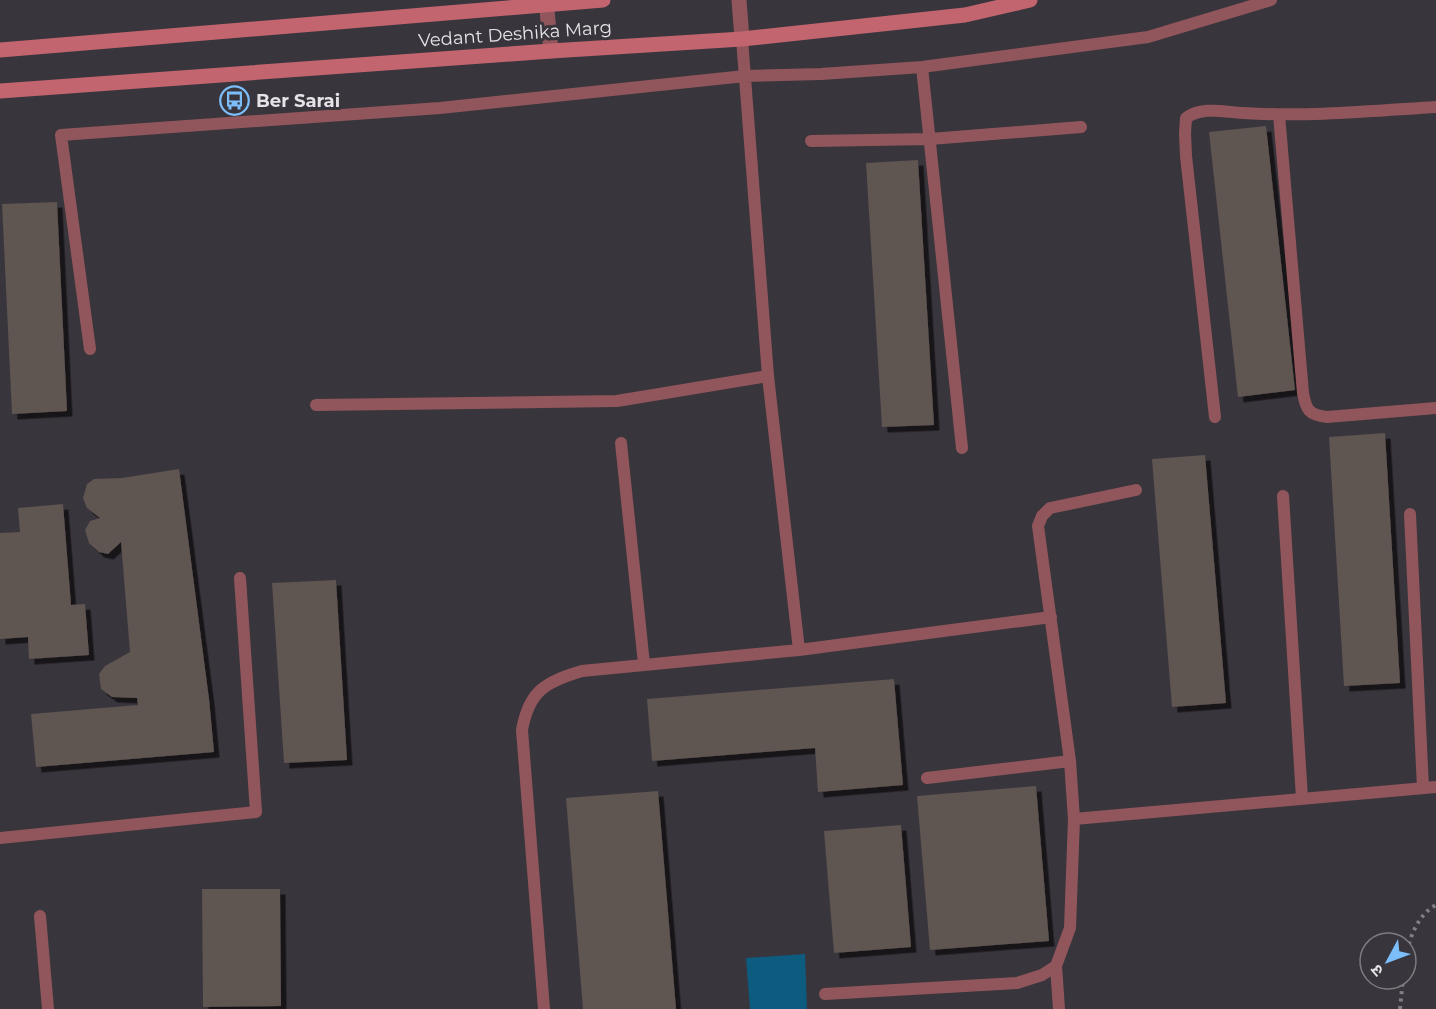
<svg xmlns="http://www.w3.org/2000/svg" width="1436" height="1009" font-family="Montserrat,'Noto Sans Devanagari',sans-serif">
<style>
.water{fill:#0e5b80}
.building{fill:#5f5451;filter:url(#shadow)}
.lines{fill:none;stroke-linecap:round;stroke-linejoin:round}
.path{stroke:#827e85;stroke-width:4;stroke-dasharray:3 4.5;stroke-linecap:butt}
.service{stroke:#91565b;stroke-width:12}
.minor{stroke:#91565b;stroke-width:15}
.secondary{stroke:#c2656f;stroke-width:15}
.labels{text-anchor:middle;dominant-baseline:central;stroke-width:6;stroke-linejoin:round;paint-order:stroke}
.street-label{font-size:18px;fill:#e6e3e8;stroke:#39353d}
.poi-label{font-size:18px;font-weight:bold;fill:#e6e3e8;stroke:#39353d;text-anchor:start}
</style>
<defs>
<filter id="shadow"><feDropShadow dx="5.5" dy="5.5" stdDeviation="0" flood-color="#0009"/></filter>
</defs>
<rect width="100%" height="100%" fill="#39353d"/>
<path class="water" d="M805,954L807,1009H750L746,958Z"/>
<path class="building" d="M1266,126L1295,390L1238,397L1209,132Z
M918,160L934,425L882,427L866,163Z
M57,202L67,411L12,414L2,204Z
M1385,433L1400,683L1344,686L1329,437Z
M1205,455L1226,703L1172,707L1152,459Z
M179,469L209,699L214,752L36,767L31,714L138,705L137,698L112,697L101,689L99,674L105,666L130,652L121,542L108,554L99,552L89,543L85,530L90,521L100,518L87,508L83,498L87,484L94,479L122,478Z
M63,504L71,605L85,604L89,655L29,659L28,637L0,639V533L20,532L18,508Z
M336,580L347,760L284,763L272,583Z
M894,679L903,785L818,792L815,748L652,761L647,699Z
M1036,786L1049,941L930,950L917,796Z
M658,791L676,1009H583L566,798Z
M901,825L911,947L834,953L824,831Z
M202,889H280L281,1006L203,1007Z"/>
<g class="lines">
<path class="path" d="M1406,959C1408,940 1418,914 1436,905
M1400,1009L1403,979"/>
<path class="service" d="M742,39L768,376L799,650
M922,67L962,448
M1279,115L1303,393C1306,410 1309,415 1327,417L1436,408
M811,141L930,139L1081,127
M90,349L61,135L440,108L745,76L821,74L922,67L1148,37L1271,0
M316,405L617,401L768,376
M1215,417L1186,156L1185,133L1186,118C1202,106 1224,112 1243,113C1307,117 1372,111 1436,107
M621,443L644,664
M1283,496L1302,798
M1410,514L1423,788
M927,778L1070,761
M1074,819L1436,787
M0,838L256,812L240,578
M40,916L48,1009
M825,994L1017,983L1042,975L1056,966
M544,1009L522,730C529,691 545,682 582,671L799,650L1051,617
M1059,1009L1056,966L1070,928L1074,819L1070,761L1038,526L1042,516L1050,508L1136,490"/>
<path class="minor" d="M546,0L551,51
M739,0L742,39"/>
<path class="secondary" d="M0,50L603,0
M0,91L551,51L742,39L965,15L1030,0"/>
</g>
<defs>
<symbol id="bus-ring" viewBox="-11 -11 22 22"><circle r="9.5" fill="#39353d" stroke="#7cbef9" stroke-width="1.5"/><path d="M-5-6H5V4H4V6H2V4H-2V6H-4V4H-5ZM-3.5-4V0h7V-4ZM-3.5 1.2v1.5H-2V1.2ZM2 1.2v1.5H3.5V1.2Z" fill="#7cbef9"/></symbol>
</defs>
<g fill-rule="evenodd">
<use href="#bus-ring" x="218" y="84" width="33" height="33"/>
</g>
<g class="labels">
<g class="street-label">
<text transform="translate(515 34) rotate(-4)">Vedant Deshika Marg</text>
</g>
<g class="poi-label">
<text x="256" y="101">Ber Sarai</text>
</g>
</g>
<g transform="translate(1388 961) rotate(229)"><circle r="28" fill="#39353d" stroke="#7e7b81" stroke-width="1.5"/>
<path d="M0-4.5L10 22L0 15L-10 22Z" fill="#7cbef9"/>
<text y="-9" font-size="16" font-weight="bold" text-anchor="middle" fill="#e6e3e8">उ</text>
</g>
</svg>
